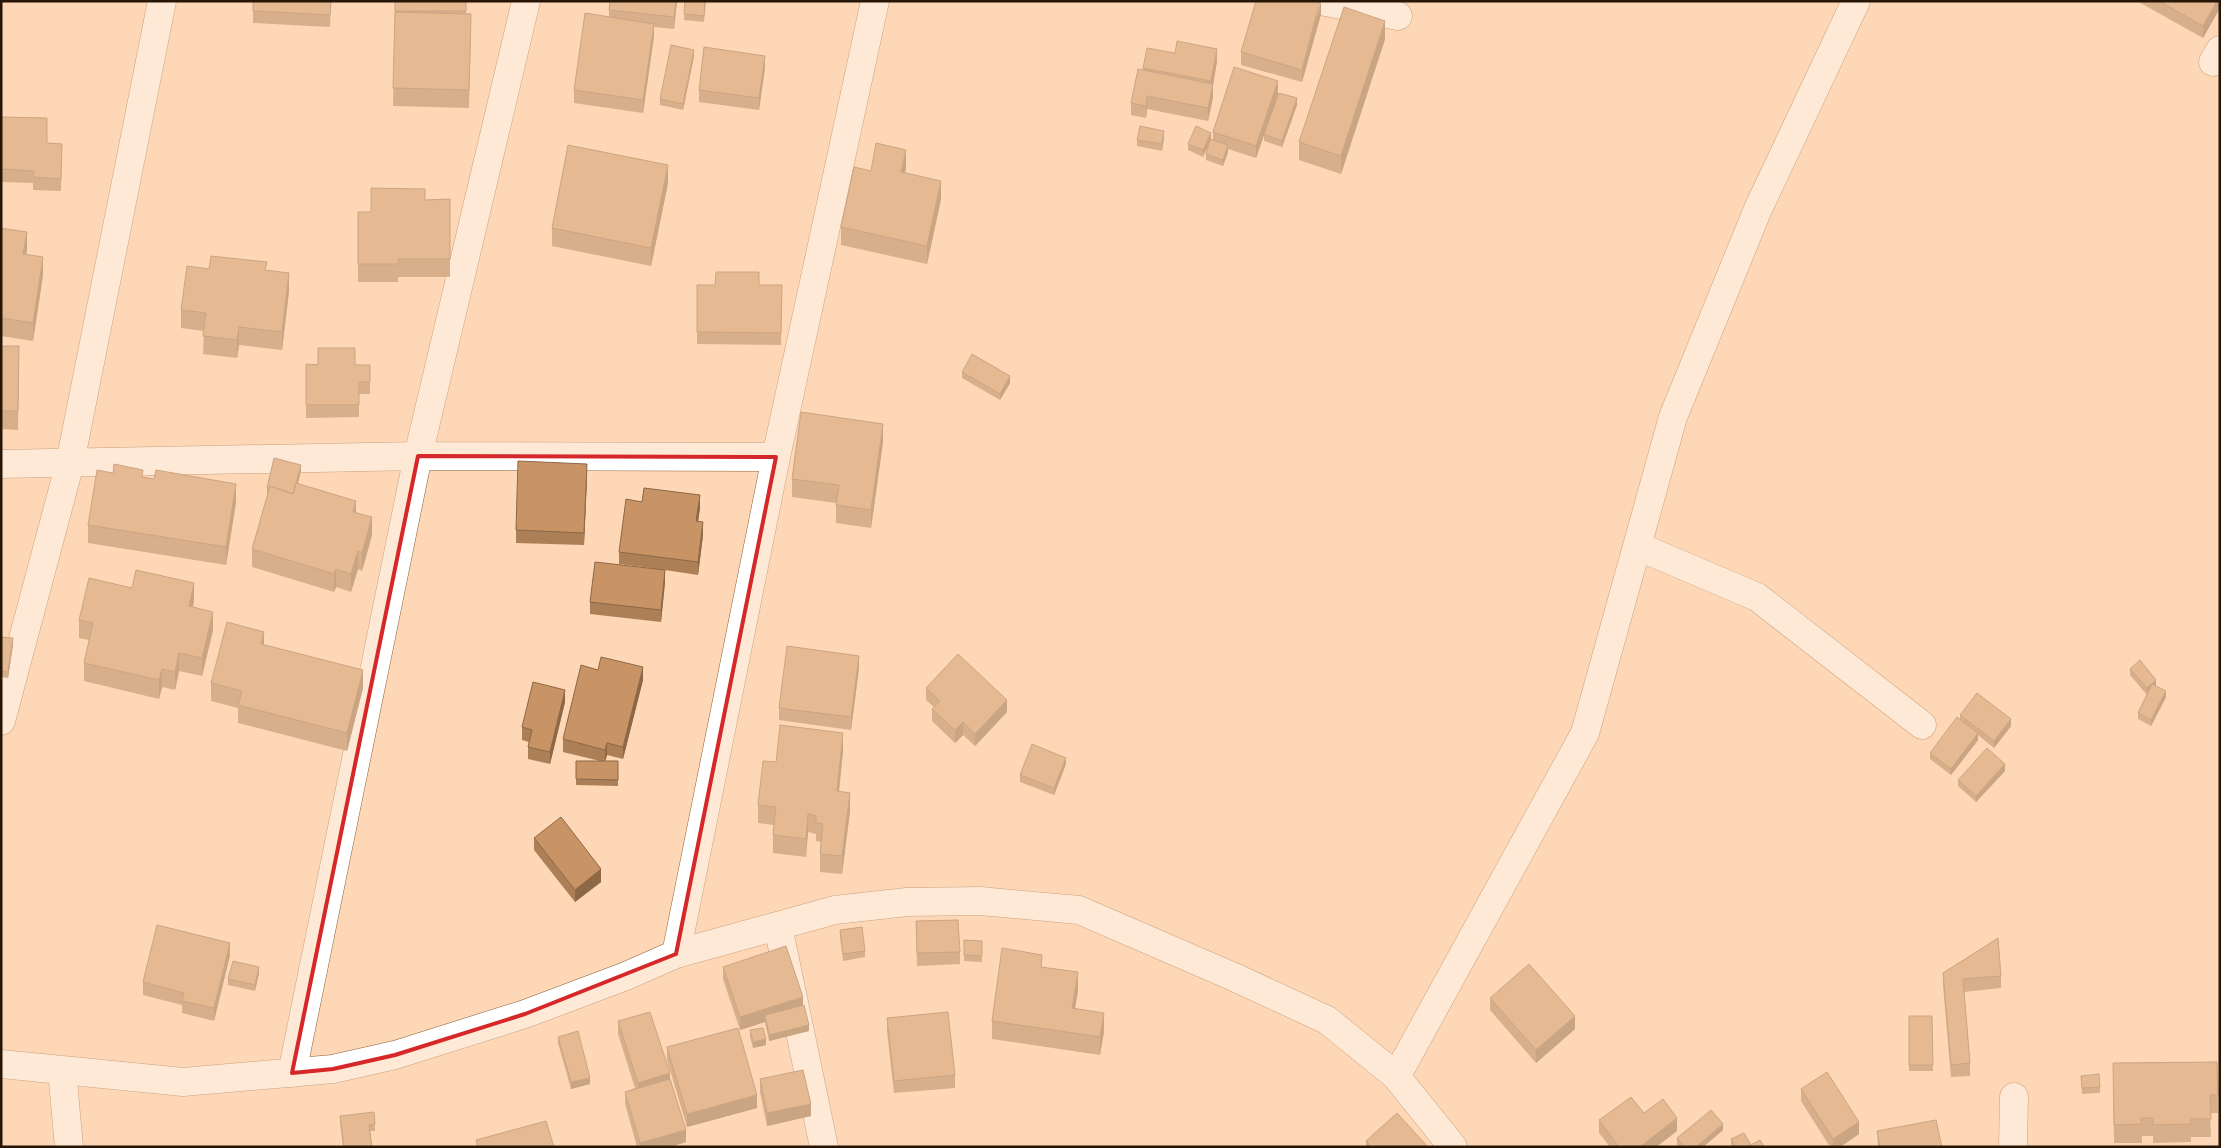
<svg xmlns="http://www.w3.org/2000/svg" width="2221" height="1148" font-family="Quicksand,sans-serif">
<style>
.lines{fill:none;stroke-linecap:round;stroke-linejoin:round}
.minor-casing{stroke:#8a6039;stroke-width:29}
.minor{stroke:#fff;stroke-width:28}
.wall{fill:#ac7f57}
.shaded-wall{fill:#8c6847}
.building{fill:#c89465;stroke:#8c6847}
.marked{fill:none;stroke:#d62828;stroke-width:4;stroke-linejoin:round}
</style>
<rect width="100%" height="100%" fill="#fed7b6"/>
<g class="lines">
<defs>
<path id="minor" d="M1321,1L1398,16
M2213,62L2220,50
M1,464L418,456L776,457
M1637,546L1757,597L1922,725
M1,721L70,463L162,1
M778,926L824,1147
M676,954L776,457L875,1
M1,1064L183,1082L333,1069L395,1055L525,1014L626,976L676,954L835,910L907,902L980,901L1079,910L1234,977L1327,1020L1395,1075L1453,1147
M62,1070L69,1147
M292,1073L418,456L526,1
M1395,1075L1401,1068L1585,733L1673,417L1758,209L1856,1
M2013,1147L2014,1097"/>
</defs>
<use href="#minor" class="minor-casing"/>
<use href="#minor" class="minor"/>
</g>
<path class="wall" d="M331,1L330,27L253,23V11Z
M395,1H466V14L471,32L469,108L393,106Z
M677,1L674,29L654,27V36L643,113L574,103V90L609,17V10Z
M685,1H706L704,22L684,20Z
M2137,1H2220V8L2203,38Z
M1321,14L1302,82L1241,65V52Z
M1385,39L1341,174L1299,160V142Z
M694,56L683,110L660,105V99Z
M1217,61L1213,85V97L1208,121L1147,109L1146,118L1131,115V103L1143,70V68Z
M765,68L759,110L699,102V90Z
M1278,94L1266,128L1297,105L1282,147L1264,141V135L1256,158L1228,149V152L1223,166L1206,160V154L1213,140V132Z
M1,117L47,143L62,144L61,191L33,190V183L1,182Z
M1164,137L1162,151L1137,146V140Z
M1210,139L1203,157L1188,150V144Z
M906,168L905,173L941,199L927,264L841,245V227L871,171Z
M668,183L651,266L552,246V228Z
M450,199V277H398V282H358V212H371L425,200Z
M1,228L27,250L26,254L43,275L33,341L1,336Z
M209,269L267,271L289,291L282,350L239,345L237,358L203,354L204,331L181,328V310Z
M697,285H782L781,345L697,344Z
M1,346L19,364L18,430L1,429Z
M306,364L370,365V394H359V417L306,418Z
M962,372L1010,383L1000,400L962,378Z
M883,442L871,528L836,523V503L792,497V479Z
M301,471L298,483L356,512L372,535L362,571L358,569L351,592L336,587L334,592L252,567V549L268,494H267V488Z
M113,473L143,477L236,502L226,565L88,543V525Z
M587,476L584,545L516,543V530Z
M642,502L700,508L698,522L703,535L698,575L665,570V582L661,622L590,614V602L651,568L619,564V552Z
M132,588L194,601L193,607L213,630L202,676L179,671L175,690L162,687L159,699L84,681V663L89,640L79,638V620Z
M1,637L13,645L8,678L1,677Z
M264,645L363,688L347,751L238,723V708L211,701V683Z
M859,668L851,730L779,720V708Z
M2130,669L2156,686L2166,697L2151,726L2138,719V713L2147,695L2130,675Z
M643,680L623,759L607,755L605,761H618V786L576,785V761H600L563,752V739Z
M926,688L1007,712L975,746L963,735L955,743L932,721V709L934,707L926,700Z
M565,702L550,764L528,759V747L529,742L522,740V727Z
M1960,715L2011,726L1994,748L1978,735V740L1951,775L1930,759V753L1960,720Z
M843,751L839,791L850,811L842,874L820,872V854L821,842L816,841V834L808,832L806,857L773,853V835L774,825L758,823V805L776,762Z
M1066,764L1054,795L1020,782V775Z
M2005,771L1976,802L1958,786V780Z
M534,838L601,882L575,902L534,850Z
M916,921L960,952V964L917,966Z
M840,930L865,951V957L843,961L840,936Z
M964,940L982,941V962L964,961Z
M230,955L214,1021L182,1013V1005L143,995V982Z
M723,967L803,1005L809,1031L769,1041L765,1022L740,1030L723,979Z
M1042,967L1078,990L1075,1009L1104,1031L1100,1055L992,1039V1021Z
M259,973L255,991L228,985V979Z
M1943,973L2001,976V988L1964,992L1970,1063V1076L1951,1077L1943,985Z
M1490,998L1575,1029L1536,1063L1490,1010Z
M1909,1016H1932L1933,1071H1909Z
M887,1018L955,1075V1088L894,1093L887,1031Z
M618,1021L670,1079L686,1142L670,1147H637L625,1104V1092L635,1088L618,1034Z
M750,1030L766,1045L753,1048L750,1037Z
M558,1037L590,1084L571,1089L558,1043Z
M667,1047L757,1108L687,1127L667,1060Z
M2217,1062L2218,1113H2210L2211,1137H2191V1142L2153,1143V1136H2142V1143H2114L2113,1081Z
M2081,1076L2100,1087V1093L2082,1094Z
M760,1079L811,1116L767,1126L760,1092Z
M1801,1089L1859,1134L1840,1147H1830L1801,1101Z
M1644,1113L1677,1131L1656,1147H1610L1599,1133V1120Z
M340,1116L375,1124V1131H370L372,1147H343L340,1123Z
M1723,1130L1703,1147H1679L1677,1145V1138Z
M1877,1131L1942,1147H1878Z
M1731,1139L1751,1145L1764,1147H1732L1731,1145Z
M1366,1141L1428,1147H1366Z"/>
<path class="shaded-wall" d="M676,1H677L674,29V17Z
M1321,1V14L1302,82V70Z
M2217,1H2220V8L2203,38V26Z
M1385,21V39L1341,174V156Z
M654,24V36L643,113V100Z
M1217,49V61L1213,85V97L1208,121V108L1211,93V81Z
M694,50V56L683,110V104Z
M765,56V68L759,110V98Z
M1278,81V94L1256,158V146Z
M1147,96V109L1146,118V106Z
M1297,98V105L1282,147V141Z
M1164,131V137L1162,151V144Z
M1211,133V139L1203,157V150Z
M1228,145V152L1223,166V160Z
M906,150V168L901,190V172Z
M668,165V183L651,266V248Z
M941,181V199L927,264V246Z
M27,232V250L23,272V254Z
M43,257V275L33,341V323Z
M289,273V291L282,350V332Z
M239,327V345L237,358V340Z
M1010,376V383L1000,400V394Z
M883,424V442L871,528V510Z
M587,464V476L584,545V533Z
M301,465V471L293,501V495Z
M236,484V502L226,565V547Z
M700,495V508L696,534V521Z
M356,501V519L353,512Z
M372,517V535L362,571V553Z
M703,522V535L698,575V562Z
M358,551V569L351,592V574Z
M336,569V587L334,592V574Z
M665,570V582L661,622V610Z
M194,583V601L189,624V606Z
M213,612V630L202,676V658Z
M264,632V650L261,644Z
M13,638V645L8,678V672Z
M179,653V671L175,690V672Z
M859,656V668L851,730V717Z
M643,667V680L623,759V747Z
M162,669V687L159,699V680Z
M363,670V688L347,751V733Z
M2156,680V686L2147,695V688Z
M565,690V702L550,764V752Z
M2166,691V697L2151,726V720Z
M1007,700V712L975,746V734Z
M2011,719V726L1994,748V741Z
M963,722V735L955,743V730Z
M843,733V751L837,809V791Z
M1978,733V740L1951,775V769Z
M607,743V755L605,762V750Z
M1066,758V764L1054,795V788Z
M2005,764V771L1976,802V796Z
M850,793V811L842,874V856Z
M808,814V832L806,857V839Z
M601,869V882L575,902V890Z
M230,943V955L214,1021V1008Z
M259,967V973L255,991V985Z
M1078,972V990L1072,1026V1008Z
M803,997V1009L765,1015V1022L740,1030V1017Z
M1104,1013V1031L1100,1055V1037Z
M1575,1016V1029L1536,1063V1050Z
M809,1025V1031L769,1041V1035Z
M766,1039V1045L753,1048V1042Z
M670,1073V1085L638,1095V1083Z
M590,1078V1084L571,1089V1082Z
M757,1095V1108L687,1127V1114Z
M811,1104V1116L767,1126V1113Z
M1677,1118V1131L1656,1147H1640Z
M1859,1122V1134L1840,1147H1833V1139Z
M1723,1124V1130L1703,1147H1696Z
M686,1130V1142L670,1147H640V1143Z"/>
<path class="building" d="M253,1H331L330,15L253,11Z
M395,1H466V11H395Z
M610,1H676L674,17L609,10Z
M685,1H705L704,16L684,14Z
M1256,1H1320L1302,70L1241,52Z
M2159,1H2217L2203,26Z
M1344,7L1385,21L1341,156L1299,142Z
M395,12L471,14L469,90L393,88Z
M585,13L654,24L643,100L574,90Z
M1177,41L1217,49L1211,81L1143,68L1147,48L1175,53Z
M671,45L694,50L683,104L660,99Z
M704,47L765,56L759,98L699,90Z
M1234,67L1278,81L1256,146L1213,132Z
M1138,69L1213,84L1208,108L1147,96L1146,106L1131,103Z
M1279,93L1297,98L1282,141L1264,134Z
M1,117L47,118V143L62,144L61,179L33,177L34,171L1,169Z
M1140,126L1164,131L1162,144L1137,140Z
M1196,126L1211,133L1203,150L1188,144Z
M1210,139L1228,145L1223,160L1206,154Z
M876,143L906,150L901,172L941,181L927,246L841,227L854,167L871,171Z
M568,145L668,165L651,248L552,228Z
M371,188L425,189V200L450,199V259H398V264H358V212H371Z
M1,228L27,232L23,254L43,257L33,323L1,318Z
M211,256L267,262L265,270L289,273L282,332L239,327L237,340L203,336L206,313L181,310L187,266L209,269Z
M716,272H759V285H782L781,333L697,332V285H715Z
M1,346H19L18,411H1Z
M318,348H355V365H370V382H359V405H306V364L318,365Z
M972,354L1010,376L1000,394L962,372Z
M801,412L883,424L871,510L836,505L839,485L792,479Z
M274,458L301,465L293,494L270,486L269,488H267Z
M518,461L587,464L584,533L516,530Z
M114,464L143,470L142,477L154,479L156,470L236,484L226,547L88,525L97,470L113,473Z
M296,483L356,501L353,512L372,517L362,553L358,551L351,574L336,569L334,574L252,549L270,486L293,494Z
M644,488L700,495L696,521L703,522L698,562L619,552L626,499L642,502Z
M595,562L665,570L661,610L590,602Z
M136,570L194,583L189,606L213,612L202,658L179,653L175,672L162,669L159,680L84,663L93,623L79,620L89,578L132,588Z
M227,622L264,632L261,644L363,670L347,733L238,705L242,691L211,683Z
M1,637L13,638L8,672L1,671Z
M787,646L859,656L851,717L779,708Z
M958,654L1007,700L975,734L963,722L955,730L932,709L940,701L926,688Z
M601,657L643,667L623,747L607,743L605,750L563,739L581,665L598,670Z
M2140,660L2156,680L2147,688L2130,669Z
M533,682L565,690L550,752L528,747L532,730L522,727Z
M2152,684L2166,691L2151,720L2138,713Z
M1977,693L2011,719L1994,741L1960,715Z
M1957,717L1978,733L1951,769L1930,753Z
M780,725L843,733L837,791L850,793L842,856L820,854L823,824L816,823V816L808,814L806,839L773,835L776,807L758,805L763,761L776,762Z
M1032,744L1066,758L1054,788L1020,775Z
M1987,748L2005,764L1976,796L1958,780Z
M576,761H618V780L576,779Z
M561,817L601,869L575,890L534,838Z
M958,920L960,952L917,953L916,921Z
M157,925L230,943L214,1008L182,1001L184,993L143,982Z
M862,927L865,951L843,954L840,930Z
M1998,938L2001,976L1963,979L1970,1063L1951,1065L1943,973Z
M964,940L982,941V956L964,955Z
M786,946L803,997L740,1017L723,967Z
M1002,948L1042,955L1041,967L1078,972L1072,1008L1104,1013L1100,1037L992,1021Z
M233,961L259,967L255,985L228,979Z
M1529,964L1575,1016L1536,1050L1490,998Z
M804,1005L809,1025L769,1035L765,1015Z
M650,1012L670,1073L638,1083L618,1021Z
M948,1012L955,1075L894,1081L887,1018Z
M1909,1016H1932L1933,1065H1909Z
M738,1028L757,1095L687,1114L667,1047Z
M763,1028L766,1039L753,1042L750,1030Z
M578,1031L590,1078L571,1082L558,1037Z
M2217,1062L2218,1095H2210L2211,1119H2191V1124L2153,1125V1118H2141L2142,1124L2114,1125L2113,1063Z
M803,1070L811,1104L767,1113L760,1079Z
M1827,1072L1859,1122L1833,1139L1801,1089Z
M2099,1074L2100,1087L2082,1088L2081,1076Z
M670,1079L686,1130L640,1143L625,1092Z
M1631,1097L1644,1113L1663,1099L1677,1118L1640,1147H1619L1599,1120Z
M1711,1110L1723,1124L1696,1147H1684L1677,1138Z
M374,1112L375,1124L369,1125L372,1147H344L340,1116Z
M1397,1113L1428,1147H1371L1366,1141Z
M1936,1120L1942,1147H1880L1877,1131Z
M546,1121L554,1147H478L476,1140Z
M1744,1133L1751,1145L1747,1147H1736L1731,1139Z
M1760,1140L1764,1147H1747Z"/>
<path d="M0 0H2221V1148H0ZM418,456L776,457L676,954L525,1014L395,1055L333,1069L292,1073Z" fill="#fed7b6" fill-opacity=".55" fill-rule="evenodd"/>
<path class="marked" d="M418,456L776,457L676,954L525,1014L395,1055L333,1069L292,1073Z"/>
<rect width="2221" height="1148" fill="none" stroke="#271606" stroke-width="5"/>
</svg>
